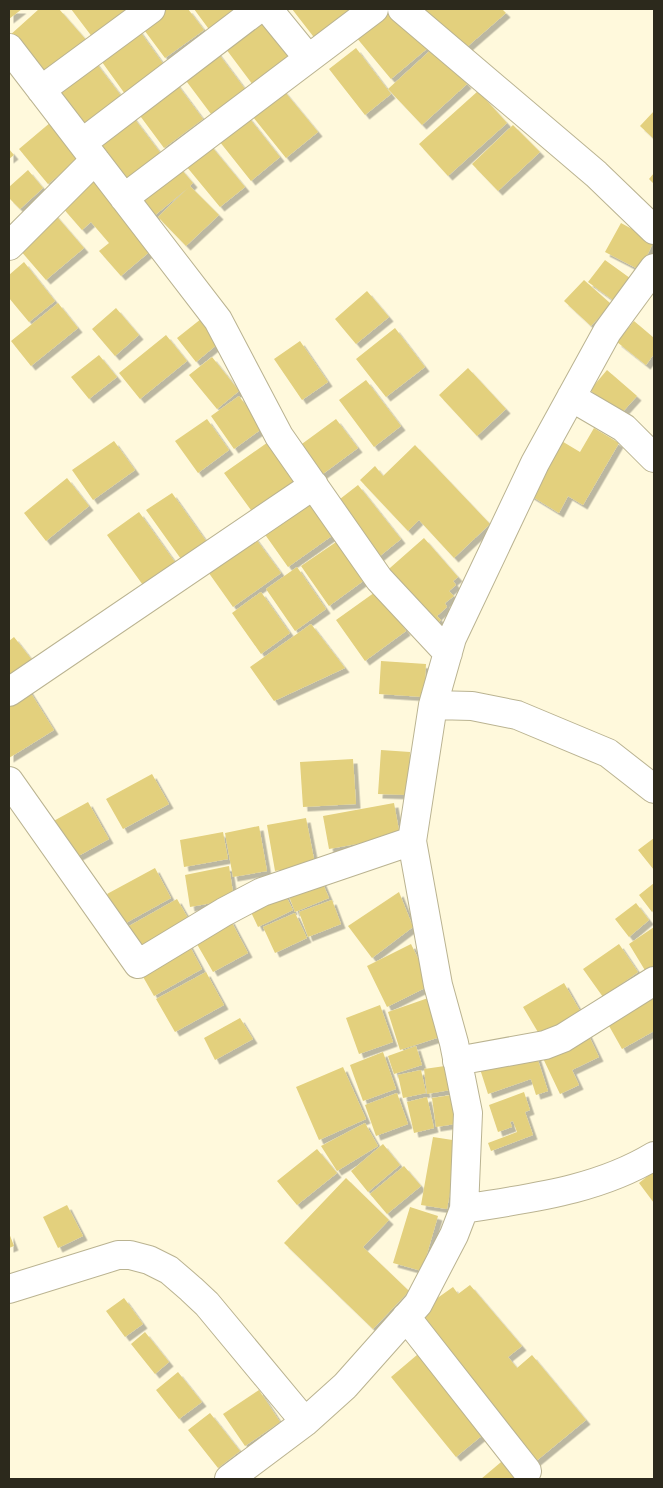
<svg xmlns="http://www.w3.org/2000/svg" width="663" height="1488" font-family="Rubik,sans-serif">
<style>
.building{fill:#e3d07d;filter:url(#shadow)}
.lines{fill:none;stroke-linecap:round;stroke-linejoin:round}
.minor-casing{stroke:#bab391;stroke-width:30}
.minor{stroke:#fff;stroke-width:28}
</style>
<defs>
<filter id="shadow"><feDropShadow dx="4.5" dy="4.5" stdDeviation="0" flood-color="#0004"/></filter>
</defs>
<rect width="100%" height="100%" fill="#fff9dc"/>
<path class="building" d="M9,9H22L9,19Z
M39,9H59L87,41L43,77L9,36Z
M71,9H124L126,12L93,38Z
M158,9H188L204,30L165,58L139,23Z
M194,9H242L211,32Z
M292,9H352L320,45Z
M389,9H396L429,47L391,79L356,37Z
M421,9H502L506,13L460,53Z
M260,11L296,59L256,89L220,41Z
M136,26L164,65L125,94L97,55Z
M212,45L245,89L211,114L178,70Z
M356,48L391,94L365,115L329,69Z
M433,48L467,84L422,125L388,89Z
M93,59L122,97L85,125L56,86Z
M171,76L203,119L164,148L132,105Z
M280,86L318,132L286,158L249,112Z
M478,91L507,123L448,176L419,144Z
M127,109L162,155L127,183L92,136Z
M654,111V139L640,126Z
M246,114L280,157L251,181L216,137Z
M51,122L81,157L48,184L19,149Z
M513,125L540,152L498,191L472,164Z
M207,141L245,187L220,207L182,161Z
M9,149L14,155L9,159Z
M174,161L193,183L190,186L219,215L186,246L158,217L188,188L154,216L135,194Z
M28,170L43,188L20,209L9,198V187Z
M654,173V184L649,179Z
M96,178L154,248L121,276L99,251L109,243L91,222L82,230L62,207Z
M52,211L84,248L46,280L14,243Z
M621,223L654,241L640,270L605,252Z
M605,260L634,281L617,303L588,282Z
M24,262L55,301L29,322L9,298V275Z
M584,280L611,304L591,326L564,301Z
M367,291L389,317L356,344L335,319Z
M58,303L78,328L31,366L11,341Z
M116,308L139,335L115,356L92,329Z
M206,315L225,338L196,362L177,338Z
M634,321L654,338V354L646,365L617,342Z
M395,328L425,367L386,397L356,359Z
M166,335L187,361L140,399L119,373Z
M300,341L328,382L302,400L274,359Z
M99,355L117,377L89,399L71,377Z
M212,357L239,391L217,409L189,375Z
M468,368L506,409L477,436L439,395Z
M607,370L637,396L619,416L590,390Z
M366,380L401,426L374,447L339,400Z
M239,396L263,428L234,449L211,416Z
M207,419L229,450L198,473L175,441Z
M336,419L358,448L316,479L295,449Z
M594,428L619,443L583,505L568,496L559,513L528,494L560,440L580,452Z
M271,440L302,484L256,517L224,473Z
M114,441L135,470L93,500L72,470Z
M415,445L490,524L454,558L419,520L408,531L360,480L375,466L383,476Z
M67,478L89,506L46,541L24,513Z
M358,485L401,539L375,560L331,506Z
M308,492L336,533L288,567L259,526Z
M172,493L211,548L186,566L146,510Z
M139,512L177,565L145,588L107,535Z
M253,535L281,573L233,607L206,569Z
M424,538L458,577L453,581L456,585L449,591L454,596L445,603L447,607L437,616L441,620L434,626L382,575Z
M339,540L366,579L329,606L301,566Z
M297,567L326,609L295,631L266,589Z
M378,590L406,631L365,661L336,620Z
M261,592L290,633L261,654L232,613Z
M311,624L345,668L274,701L250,667Z
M14,637L32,660L9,679V641Z
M381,661L426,664L424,697L379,694Z
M27,687L54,730L9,758V699Z
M381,750L410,752L408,795L378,794Z
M353,759L356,804L303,807L300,762Z
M152,774L169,804L123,829L106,799Z
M88,802L109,839L71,860L50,823Z
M394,803L400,836L329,849L323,816Z
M306,818L315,864L275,871L267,825Z
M259,826L267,871L233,877L225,833Z
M223,832L228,859L184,867L180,840Z
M654,838V870L638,850Z
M229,866L234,899L190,907L185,875Z
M155,868L171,898L124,924L107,894Z
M320,877L329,898L295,912L287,891Z
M654,883V910L652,912L639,895Z
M284,892L293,910L258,927L249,908Z
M399,892L413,927L372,958L348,926Z
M177,899L193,927L137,958L122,930Z
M332,900L341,924L308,937L299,912Z
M636,903L649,920L629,937L615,919Z
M295,913L307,938L275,953L263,927Z
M230,919L248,953L213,972L194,939Z
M654,927V967L646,972L629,944Z
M187,941L202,969L154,996L138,968Z
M411,944L431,985L387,1007L367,966Z
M619,944L638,972L603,997L583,969Z
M206,972L224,1005L175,1032L156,999Z
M564,983L583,1016L542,1039L523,1007Z
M654,989V1031L622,1049L604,1017Z
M431,997L443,1036L400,1050L388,1012Z
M380,1005L393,1042L359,1054L346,1018Z
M240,1018L253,1039L215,1060L204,1038Z
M586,1030L599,1057L572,1070L579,1085L560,1094L540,1052Z
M416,1046L422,1065L394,1074L388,1056Z
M535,1051L548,1091L536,1095L531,1079L488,1094L480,1069Z
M383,1052L396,1089L363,1101L350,1065Z
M452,1065L456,1089L427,1094L424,1069Z
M343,1067L366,1119L319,1140L296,1087Z
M421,1070L426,1093L403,1098L398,1075Z
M524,1092L530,1110L525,1112L533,1135L491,1151L488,1143L517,1132L513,1121L510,1122L512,1127L498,1132L489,1105Z
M397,1093L408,1124L376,1136L365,1105Z
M458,1094L462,1123L436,1127L432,1098Z
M427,1097L434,1128L414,1133L407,1102Z
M365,1123L378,1146L337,1171L321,1146Z
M433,1137L459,1141L447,1209L421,1205Z
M383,1144L400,1165L368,1192L351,1171Z
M317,1149L337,1173L297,1205L277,1181Z
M404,1166L421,1186L387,1214L370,1194Z
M654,1171V1203L639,1183Z
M346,1178L389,1220L363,1247L409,1291L373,1329L284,1243Z
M67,1205L83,1236L58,1248L43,1217Z
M410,1207L438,1216L422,1271L393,1263Z
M9,1233L14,1246L9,1248Z
M470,1285L522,1346L508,1357L517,1368L532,1355L586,1420L529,1467L422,1326L429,1304L453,1287L458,1294Z
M124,1298L143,1324L125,1337L106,1311Z
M145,1332L169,1362L155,1374L131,1344Z
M424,1349L490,1429L456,1457L391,1377Z
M178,1372L202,1402L179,1419L156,1390Z
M259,1390L280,1422L245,1446L223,1414Z
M210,1413L240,1451L218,1468L188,1430Z
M507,1457L526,1479H481Z"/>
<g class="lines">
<defs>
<path id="minor" d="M268,9L308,58
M402,9L596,174L654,230
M9,48L218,320L279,436L379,579L448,653
M41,90L151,9
M82,143L258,9
M124,198L374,9
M9,246L95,160
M571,397L624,428L654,458
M9,692L314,485
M433,705L472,706L517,715L608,753L654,789
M9,781L138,964L224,912L262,892L412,841
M457,1061L545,1045L563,1038L654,981
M464,1209C529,1198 596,1191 654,1156
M9,1289L118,1255H130L149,1260L169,1270L191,1289L207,1304L305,1422
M406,1317L527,1471
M229,1479L305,1422L345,1386L418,1304L454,1235L464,1209L468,1113L454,1043L438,985L412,841L433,705L452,638L535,463L607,332L654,268"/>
</defs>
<use href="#minor" class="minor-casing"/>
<use href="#minor" class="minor"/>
</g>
<rect width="663" height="1488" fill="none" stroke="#2c291c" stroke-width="20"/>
</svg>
